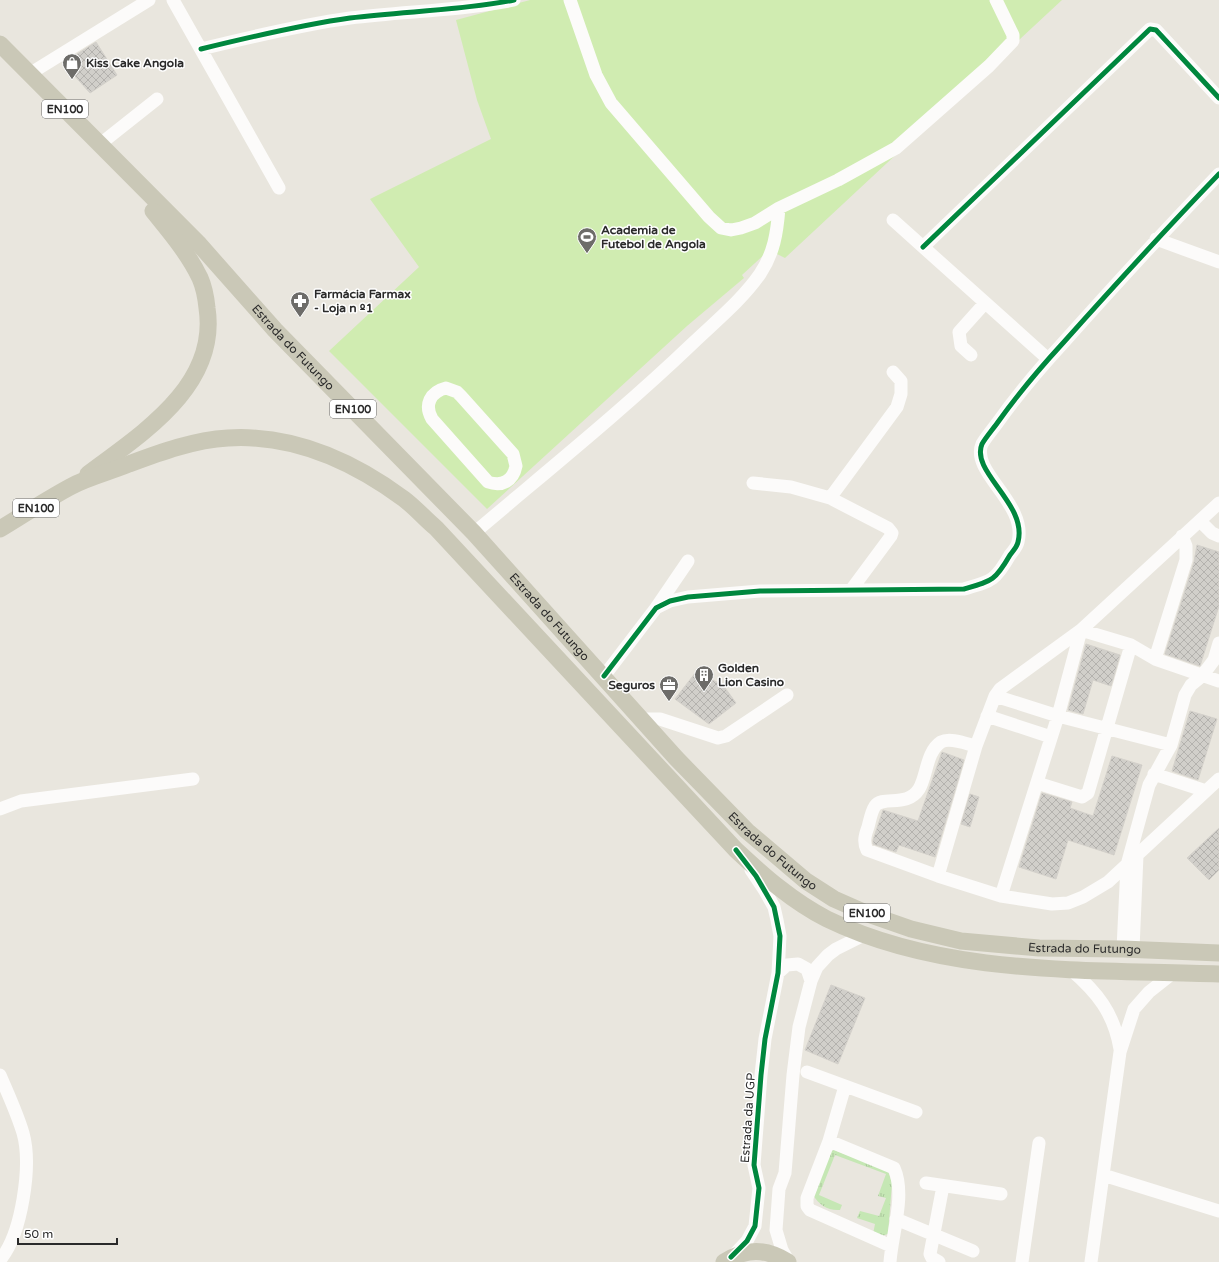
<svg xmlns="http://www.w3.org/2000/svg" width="1219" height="1262" font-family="'Varela Round',sans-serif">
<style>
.grass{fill:url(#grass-tufts)}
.pitch{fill:#d0ecb1}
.building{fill:url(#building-cross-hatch);stroke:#d4d1cb}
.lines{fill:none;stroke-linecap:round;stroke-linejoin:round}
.minor{stroke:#fcfbfa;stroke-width:13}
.major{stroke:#cac8b7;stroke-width:17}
.cycleway-casing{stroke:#fff;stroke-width:8}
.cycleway{stroke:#00873e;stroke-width:5}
.labels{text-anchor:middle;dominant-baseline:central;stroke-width:3;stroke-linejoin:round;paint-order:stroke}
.shield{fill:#fff;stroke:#6a6a6a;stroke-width:1}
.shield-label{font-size:11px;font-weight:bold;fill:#2a2a2a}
.poi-label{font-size:12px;font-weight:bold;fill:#2a2a2a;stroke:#fff;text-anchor:start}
.street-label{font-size:12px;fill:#2a2a2a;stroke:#fff}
</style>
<defs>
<pattern id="grass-tufts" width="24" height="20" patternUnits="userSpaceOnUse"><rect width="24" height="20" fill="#c5e7b4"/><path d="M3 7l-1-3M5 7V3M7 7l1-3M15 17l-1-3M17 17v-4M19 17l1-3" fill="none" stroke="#a9c69b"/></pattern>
<pattern id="building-cross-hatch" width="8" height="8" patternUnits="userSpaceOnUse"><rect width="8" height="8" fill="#d1cfca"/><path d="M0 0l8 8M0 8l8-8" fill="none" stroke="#b4b2ae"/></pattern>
</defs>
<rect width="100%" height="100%" fill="#e9e6de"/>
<path class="grass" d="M834,1150L888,1171L892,1183L888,1234L881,1236L873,1234L875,1224L857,1218L860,1211L879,1216L886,1198L878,1196L886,1174L835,1155L819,1195L842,1205L840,1210C828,1211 819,1205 813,1195L831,1151Z"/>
<path class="pitch" d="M530,0H1062L785,258L769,250L742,275L744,278L687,326L487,509L329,351L419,267L370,199L491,139L477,100L456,20Z"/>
<path class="building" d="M96,42L117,75L90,93L63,63Z
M1197,545L1219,552V606L1200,666L1165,654L1194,562Z
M1086,644L1120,655L1111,686L1093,680L1083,714L1068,710Z
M696,672L723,685L736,703L709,724L675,699Z
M1190,711L1217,719L1198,780L1172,771Z
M942,752L964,760L935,857L899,845L896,852L873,844V840L883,810L918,821Z
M1112,756L1142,765L1114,855L1068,840L1056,879L1019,867L1042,793L1072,802L1070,808L1093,816Z
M970,794L979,797L970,827L961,824Z
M1219,828V870L1209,880L1187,858Z
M831,985L865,998L838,1064L805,1050Z"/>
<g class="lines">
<path class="minor" d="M173,0L279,188
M570,0L596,75L611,103L709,217L721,228L731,230L741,228L755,223L779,208L838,180L896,148L989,66L1013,41V35L996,0
M201,49C250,37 300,25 350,18C404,11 460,11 514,0
M31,73L149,0
M99,145L157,99
M893,220L1048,359
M1156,239L1219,262
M923,247L1150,29L1156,30L1219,98
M971,355L961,346L959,332L985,303
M446,388L457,392L461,396L513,454L516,466C513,481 502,487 488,482L432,419C424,405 430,392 446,388Z
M753,483L791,487L830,498L888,528L892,533L891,536L851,590
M830,498L897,407L901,394V381L893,372
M1200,521L1212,533L1219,536
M474,533C547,471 623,410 693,343C716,321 742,300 760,274C774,253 777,233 779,208
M656,608L688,561
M1155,659L1186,560V546L1182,536
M604,676L656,608L670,601L688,597L760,591L964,589C992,581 995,581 1010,555C1013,551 1017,547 1018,542C1028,504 970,472 982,444C986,437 993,429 998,422C1018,394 1040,368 1063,343C1114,286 1166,229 1219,174
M995,696L1058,716L1171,745
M987,716L1051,737
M641,719H660L718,738L726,736L787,695
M976,746C967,744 950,737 941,742C926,752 927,776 919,789C907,808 883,795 875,806C871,812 870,820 868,827C865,835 863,842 867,850L938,876L1001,896L1052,904L1068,903L1083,897L1108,882L1219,779
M1154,774L1206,791
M1037,783L1082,797L1088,793L1131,645
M0,809L21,801L193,779
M938,876L976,746L995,696L1000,689L1081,630L1219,503
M1001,896L1058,716L1081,630L1131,645L1155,659L1219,681
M1123,949L1127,865L1149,785L1171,745L1185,695L1191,685L1202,676L1214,660L1219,643
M1133,949L1137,855L1136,851
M1070,969C1097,992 1114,1013 1120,1049
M778,973L787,965L798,964L807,969L811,981
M807,1072L916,1112
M0,1075C8,1094 17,1113 23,1133C32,1165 22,1234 0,1260
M845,1086L829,1141L807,1198V1206L810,1210L891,1246
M829,1141L894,1168C906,1195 892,1233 890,1262
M1103,1175L1219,1211
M926,1183L1001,1194
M896,1219L973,1251
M732,1257L747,1241L755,1226L759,1188L754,1165L761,1075L765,1039L778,973L780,936L777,920L774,907L765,891L751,870
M789,1262L782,1250L776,1230L779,1189L785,1173L793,1075L799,1027L811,981L817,967L828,955L836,949L864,935
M939,1262L932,1258L930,1254L943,1186
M1022,1262L1039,1143
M1091,1262L1120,1052L1134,1009L1149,992L1173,973"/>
<g class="major">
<path id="s1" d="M0,44L198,243L275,330L474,533L676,758L747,831L806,881L834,899L868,914L911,929L961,941L1039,948L1123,949L1219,953"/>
<path d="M88,474C141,434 219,386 207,308C206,298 204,287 200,278C188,253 170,232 153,211"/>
<path d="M0,529C23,515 46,500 70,487C88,477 110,472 129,464C161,452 194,440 228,438C293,434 354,462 404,499C416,508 425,519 436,528L736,850C764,876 792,901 827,919C946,977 1090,969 1219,974"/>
<path d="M724,1262C747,1248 765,1248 788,1262"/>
</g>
<defs>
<path id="cycleway" d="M201,49C250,37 300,25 350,18C404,11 460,11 514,0
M923,247L1150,29L1156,30L1219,98
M604,676L656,608L670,601L688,597L760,591L964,589C992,581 995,581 1010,555C1013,551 1017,547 1018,542C1028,504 970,472 982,444C986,437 993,429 998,422C1018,394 1040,368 1063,343C1114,286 1166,229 1219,174
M731,1257L747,1241L755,1226L759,1188L754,1165L761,1075L765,1039L778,973L780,936L774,907L756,876L736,850"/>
</defs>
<use href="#cycleway" class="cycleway-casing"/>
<use href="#cycleway" class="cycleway"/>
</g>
<defs>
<symbol id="shop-pin" viewBox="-11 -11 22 30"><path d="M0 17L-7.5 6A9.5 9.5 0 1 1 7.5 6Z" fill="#6d6c69" stroke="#fff"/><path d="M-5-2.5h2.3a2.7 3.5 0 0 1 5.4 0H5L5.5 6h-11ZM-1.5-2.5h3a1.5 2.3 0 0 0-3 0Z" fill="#fff"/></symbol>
<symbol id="stadium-pin" viewBox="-11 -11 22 30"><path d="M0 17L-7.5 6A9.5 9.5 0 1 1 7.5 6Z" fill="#6d6c69" stroke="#fff"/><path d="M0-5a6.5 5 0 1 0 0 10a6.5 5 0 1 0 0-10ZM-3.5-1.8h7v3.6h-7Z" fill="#fff"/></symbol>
<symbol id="pharmacy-pin" viewBox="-11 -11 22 30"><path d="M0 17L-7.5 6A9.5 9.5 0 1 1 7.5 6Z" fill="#6d6c69" stroke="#fff"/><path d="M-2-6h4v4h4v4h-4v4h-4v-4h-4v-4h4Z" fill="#fff"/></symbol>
<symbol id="building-pin" viewBox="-11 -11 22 30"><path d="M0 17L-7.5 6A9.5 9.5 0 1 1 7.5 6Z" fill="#6d6c69" stroke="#fff"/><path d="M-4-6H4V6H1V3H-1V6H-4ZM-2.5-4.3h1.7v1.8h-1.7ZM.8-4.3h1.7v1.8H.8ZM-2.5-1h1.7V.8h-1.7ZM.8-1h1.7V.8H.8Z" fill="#fff"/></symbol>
<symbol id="office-pin" viewBox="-11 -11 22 30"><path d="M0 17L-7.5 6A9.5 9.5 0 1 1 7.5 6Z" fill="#6d6c69" stroke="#fff"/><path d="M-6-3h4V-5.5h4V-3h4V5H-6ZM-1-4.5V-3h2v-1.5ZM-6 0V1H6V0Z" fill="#fff"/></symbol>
</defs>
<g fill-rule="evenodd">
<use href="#shop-pin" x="61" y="52" width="22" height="30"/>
<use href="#stadium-pin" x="576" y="226" width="22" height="30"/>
<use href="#pharmacy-pin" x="289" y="290" width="22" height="30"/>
<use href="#building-pin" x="693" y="664" width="22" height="30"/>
<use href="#office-pin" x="658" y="674" width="22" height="30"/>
</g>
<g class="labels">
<g class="shield">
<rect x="42" y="100" width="46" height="18" rx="3"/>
<rect x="330" y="400" width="46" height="18" rx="3"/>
<rect x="13" y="499" width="46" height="18" rx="3"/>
<rect x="844" y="904" width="46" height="18" rx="3"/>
</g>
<g class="shield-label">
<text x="65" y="109">EN100</text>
<text x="353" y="409">EN100</text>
<text x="36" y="508">EN100</text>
<text x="867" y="913">EN100</text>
</g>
<g class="poi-label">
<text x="86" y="63">Kiss Cake Angola</text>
<text x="601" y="230">Academia de<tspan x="601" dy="14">Futebol de Angola</tspan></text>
<text x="314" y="294">Farmácia Farmax<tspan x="314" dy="14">- Loja n º1</tspan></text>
<text x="718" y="668">Golden<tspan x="718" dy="14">Lion Casino</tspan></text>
<text x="655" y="685" text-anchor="end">Seguros</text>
</g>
<g class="street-label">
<text stroke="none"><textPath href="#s1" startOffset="422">Estrada do Futungo</textPath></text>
<text stroke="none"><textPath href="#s1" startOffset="794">Estrada do Futungo</textPath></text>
<text stroke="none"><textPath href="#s1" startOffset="1118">Estrada do Futungo</textPath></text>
<text stroke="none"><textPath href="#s1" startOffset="1454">Estrada do Futungo</textPath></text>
<text transform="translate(748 1118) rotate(-86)">Estrada da UGP</text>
</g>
</g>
<path d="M18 1238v6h99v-6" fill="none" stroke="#2a2a2a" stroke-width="2"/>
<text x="24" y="1238" font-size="12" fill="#2a2a2a" stroke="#ffffff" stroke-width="3" paint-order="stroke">50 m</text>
</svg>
